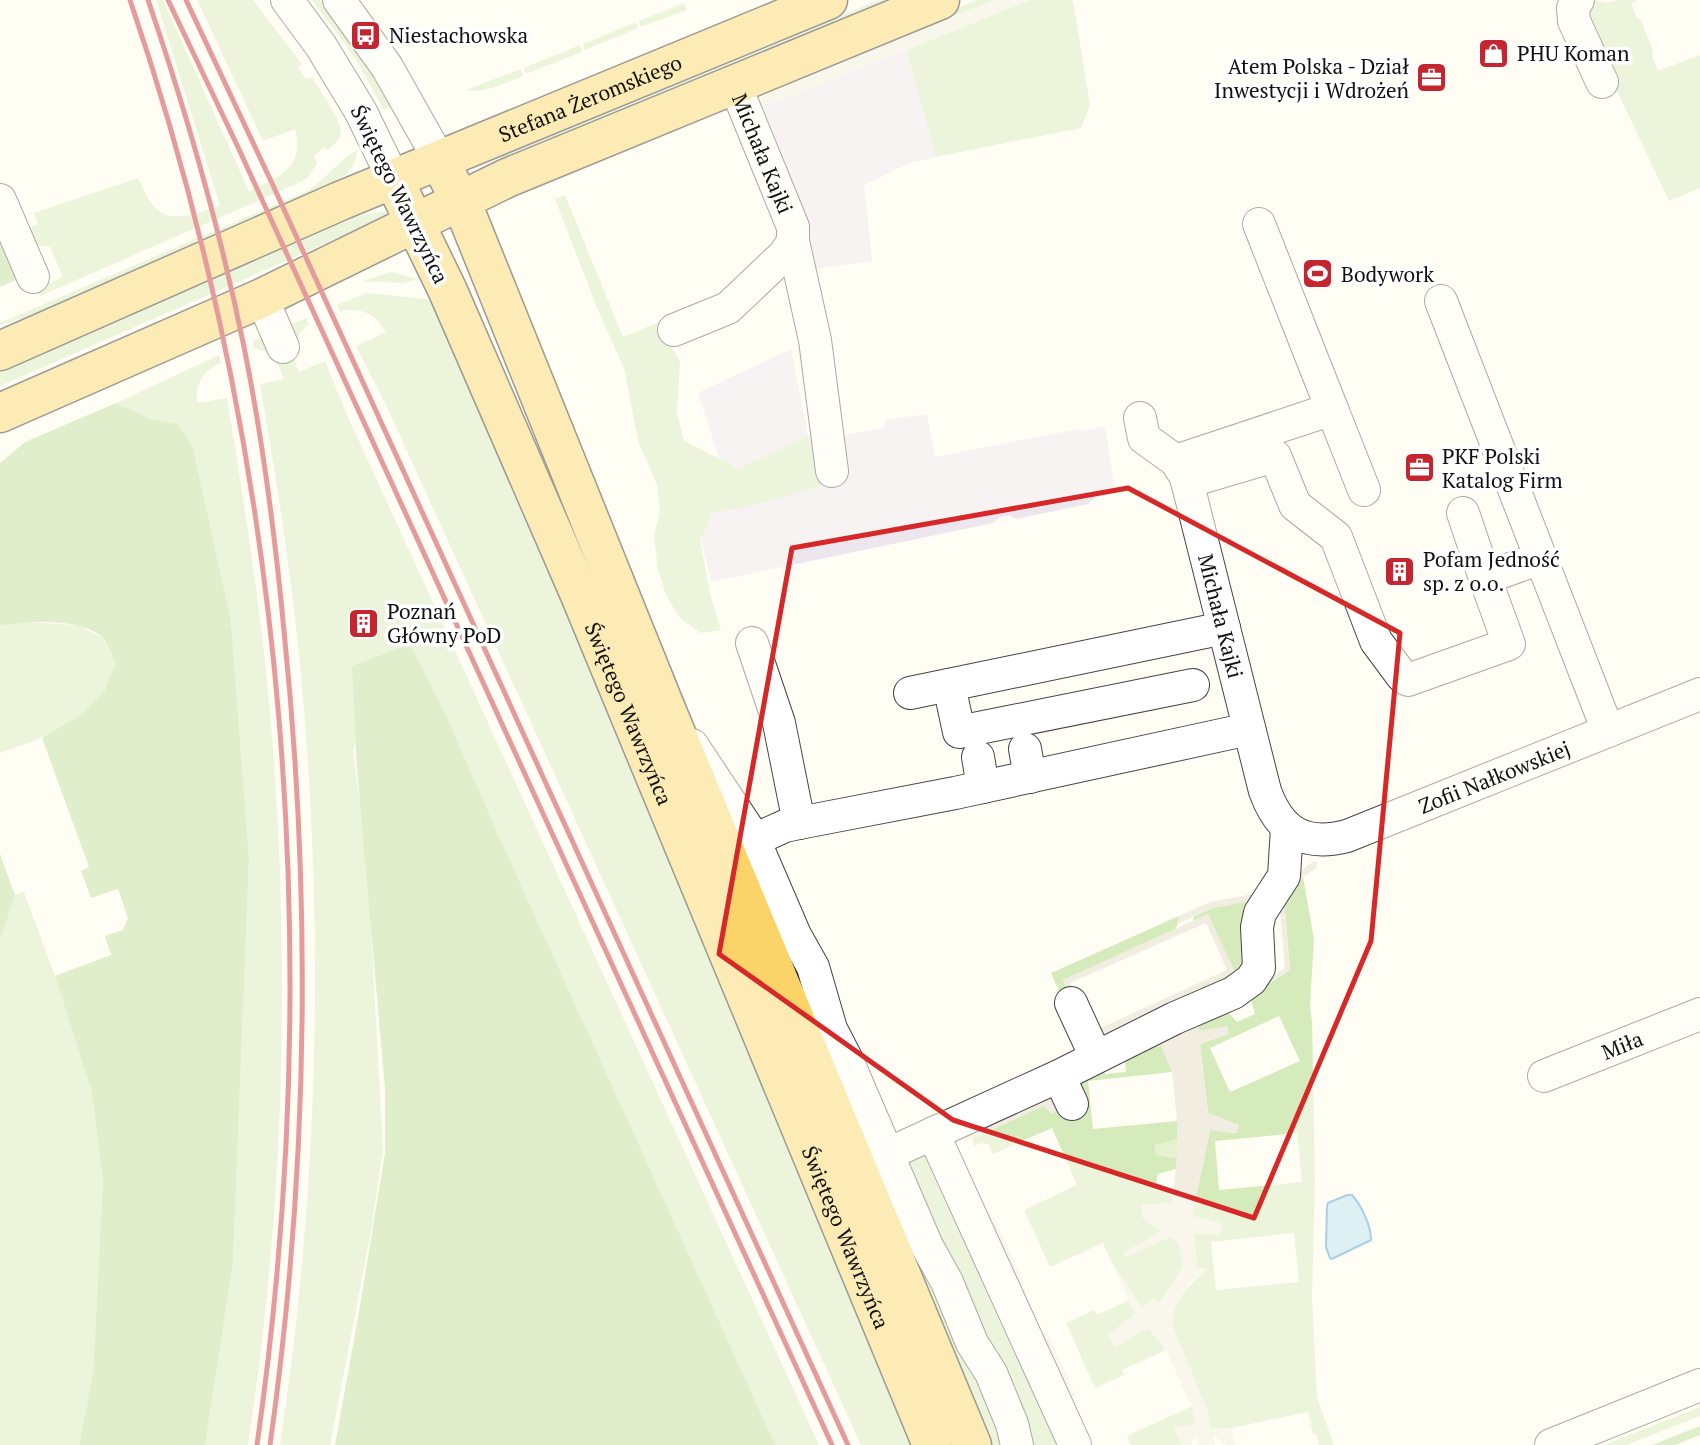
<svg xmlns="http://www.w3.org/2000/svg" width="1700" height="1445" font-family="'PT Serif',serif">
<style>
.industrial{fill:#eee6ef}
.green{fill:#d6ebbc;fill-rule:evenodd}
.forest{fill:#badc9b}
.pitch{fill:#e6f2ce}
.plaza{fill:#f1ede1}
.water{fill:#b8e1f7;stroke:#3d99d0;stroke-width:2}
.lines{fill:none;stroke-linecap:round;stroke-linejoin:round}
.minor-casing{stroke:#444;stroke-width:34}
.major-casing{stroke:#222;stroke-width:41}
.minor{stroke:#fff;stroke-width:32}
.major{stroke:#fad469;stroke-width:38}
.rail{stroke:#c5252f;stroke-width:5}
.marked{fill:none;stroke:#d62828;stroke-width:5;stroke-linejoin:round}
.labels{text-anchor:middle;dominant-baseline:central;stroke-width:7;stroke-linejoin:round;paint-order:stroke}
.poi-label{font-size:21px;fill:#111;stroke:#fff;text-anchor:start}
.street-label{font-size:21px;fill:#111;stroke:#fff}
</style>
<rect width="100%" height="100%" fill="#fffdf4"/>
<path class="industrial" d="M906,50L936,157L909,163L864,185L872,261L807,270L754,111Z
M791,349L808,435H846L885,427V420L927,414L935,457L1079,429L1080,431L1105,426L1115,493L1096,497L1088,504L1016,519L1009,515L999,518L993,523L711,582L693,505L731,495L698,393Z"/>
<path class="green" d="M156,0H163L249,191C280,177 305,168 295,129L263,141L197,0H253L302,64L298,68L306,79L312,77C319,89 341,119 341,132C340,140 333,145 328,150L323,147L314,157L317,163L309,176L301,182L40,296L37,289L63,277L50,247L31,244L23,231L38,224L34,213L138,178C143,187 146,196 152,204C168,227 199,212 220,206Z
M312,0H320L360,51L393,106L384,110L355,58Z
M879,0H905L504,165L500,155Z
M977,0H995L804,76L758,90Z
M1030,0H1072L1074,6L1090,105L1081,128L936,157L906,50Z
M1593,0L1608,3L1617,0H1638L1631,3L1637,18L1641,20L1653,50L1652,55L1658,71L1700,55V188L1669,201L1582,17Z
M684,3L687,10L641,27L639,21Z
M636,22L638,28L585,50L583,44Z
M580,45L582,52L526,74L524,68Z
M520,69L523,76C508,82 482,95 466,90Z
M357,150C356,167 347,175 333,183L334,185L46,311L0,325V323L305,192C325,181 337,161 357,150Z
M565,195L623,337L659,322L680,362L677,413L684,441L730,464L736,470L808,436L821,486L742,508L711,513L706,530L700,539L711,598L721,630L700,633L679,617L666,595L658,569L654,536L660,510L657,485L638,441L624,368L597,308L555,199Z
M387,211L386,217L0,386V371L358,216Z
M391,272L418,279L402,283L363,281Z
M367,293L427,299L435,298L918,1445H861L384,401L356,346L386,332C375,313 361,307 340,312L337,305Z
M306,318L309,324C293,337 292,352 298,371L299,372L325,361L348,417L819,1445H765L363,697L353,753L367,856L383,1150L371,1232L330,1445H280C319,1188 325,924 300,665C291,571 276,477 260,384L284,379C278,363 272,350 254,349L253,341Z
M219,355L221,363C203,371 195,383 197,403L227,398C242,488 256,579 266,670C292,925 287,1192 248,1445H205L233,1263L249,858L231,621L193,447L178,424L151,419L116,403Z
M24,622L78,625L103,638L116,663C113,671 110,681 106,688C86,724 36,740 0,753V626Z
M725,805L976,1366L1007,1445H986Z
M1303,877L1314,939L1310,1005L1312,1022L1315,1180L1312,1298L1317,1397L1334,1445H1319L1316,1434H1313L1308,1412L1231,1428H1210L1207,1410L1172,1324C1172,1301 1190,1283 1207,1270L1197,1268L1194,1234H1220L1222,1224L1192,1216L1210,1130L1236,1133L1239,1125L1208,1113L1200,1044L1228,1034L1227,1027L1199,1031L1198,1023L1227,1011L1237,1022L1255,1014L1250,996L1290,970L1284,900ZM1279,1016L1300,1061L1230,1092L1210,1048ZM1297,1133L1302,1182L1219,1190L1215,1141ZM1294,1233L1299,1282L1216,1290L1211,1242Z
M24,892L55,976L92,1093L103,1181L93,1375L79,1445H0V941L15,895Z
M1259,899L1249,965L1209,995L1201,987L1234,972L1208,915L1193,921L1194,916L1213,908Z
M1179,916L1176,929L1063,980L1073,1002L1065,1005L1051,973Z
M1157,1035L1172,1072L1088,1081L1093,1129L1177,1121L1178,1139L1155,1146L1156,1155L1177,1158L1176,1169L1158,1174L1156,1184L1173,1191L1172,1203L1142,1205V1217L1179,1243L1183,1266L1159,1304L1142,1307L1112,1263L1103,1243L1050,1267L1024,1210L1077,1185L1052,1128L993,1154L988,1143L984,1144L982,1142L975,1146L972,1139L1043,1106L1052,1113L1082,1100L1072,1079L1100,1063L1105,1074L1126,1072L1124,1049Z
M926,1149L1058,1445H1027L907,1166L909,1158Z
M1129,1300L1135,1313L1114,1347L1148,1328L1166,1350L1122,1370L1124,1375L1095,1388L1066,1323L1094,1310L1097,1315Z
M1192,1406L1195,1424L1174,1428L1182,1445H1131L1127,1436Z
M1700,1407V1416L1627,1445H1604Z"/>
<path class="forest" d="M4,245L16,263V280L0,287V246Z
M116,403L151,419L178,424L193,447L231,621L249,858L233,1263L205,1445H79L93,1374L103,1181L92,1093L55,976L111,955L105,936L123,930L128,918L118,889L91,898L81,871L89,867L42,738L82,714L105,690L116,663C112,656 108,644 103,638C81,617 27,621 0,626V463L25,442Z
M410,644L445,713L499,837L775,1445H335L359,1312L385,1153V1089L357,770L352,666Z
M0,854L15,895L0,941Z
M1700,1426V1435L1675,1445H1652Z"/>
<path class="pitch" d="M1178,1139L1177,1158L1156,1155L1155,1145Z"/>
<path class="plaza" d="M995,0H1030L754,111V96Z
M1314,861L1317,862L1316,868L1298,881L1284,900L1290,970L1227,1011L1198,1024L1199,1031L1227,1026L1229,1034L1200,1044L1208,1113L1239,1125L1236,1133L1210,1130L1192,1216L1222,1224L1220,1234H1194L1197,1267L1208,1269L1188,1284L1172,1313V1324L1207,1410L1210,1428H1231L1235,1445H1226L1213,1435L1215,1445H1198L1196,1436L1191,1442L1192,1445H1182L1174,1428L1195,1424L1192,1406L1166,1350L1148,1328L1114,1347L1108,1335L1135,1313L1112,1263L1142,1307L1154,1298L1160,1304L1183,1266L1179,1243L1171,1237L1126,1257L1123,1253L1161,1231L1142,1217L1141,1206L1172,1202L1177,1158V1121L1172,1072L1157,1035L1224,1008L1285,968L1279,899L1302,870Z
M1254,894L1259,899L1213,908L1177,924L1179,916L1210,902Z
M1208,914L1235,972L1202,987L1209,995L1102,1042L1092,1032L1227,970L1206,923L1070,983L1077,1000L1073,1002L1063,980Z
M1057,1094L1063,1108L1052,1114L1043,1106L965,1142L959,1131Z
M994,1217L1025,1285L1021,1287L990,1219Z
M1047,1332L1076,1397L1072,1398L1043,1334Z"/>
<path class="water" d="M1347,1195H1352C1362,1206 1371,1226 1371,1240L1332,1259L1330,1258L1326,1247L1327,1206L1328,1203Z"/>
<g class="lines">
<defs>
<g id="minor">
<path d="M287,0L321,46L361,112L394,180"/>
<path d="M339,0L387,67L440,161"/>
<path d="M1578,0L1573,8L1574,21L1602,82"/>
<path id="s1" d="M735,85L793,227V241L815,340L832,471"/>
<path d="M0,200L33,277"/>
<path d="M1259,224L1332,409"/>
<path d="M262,298L283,347"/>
<path d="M1441,301L1608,731"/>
<path d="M674,330L728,308L785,254L793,241"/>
<path id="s2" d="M1140,418L1144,438L1176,461L1186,477L1265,791C1280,832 1304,847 1347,836L1700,694"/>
<path d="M1176,461L1332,409L1364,490"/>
<path d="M1187,482L1275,456L1295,505L1336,537L1376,641L1402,676L1408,680L1509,644L1485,578L1541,558"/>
<path d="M1463,513L1485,578"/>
<path d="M752,643L779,723L799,823"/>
<path d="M949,685L959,732L1193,685"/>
<path d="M910,693L1224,628"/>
<path d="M692,745L752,835L795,935L813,967L831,1029L847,1060L927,1246L947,1282L972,1343L991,1373L1012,1424L1017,1445"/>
<path d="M1025,749L1030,777"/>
<path d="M978,757L983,787"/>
<path d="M754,840L785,826L799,823L955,793L1249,729"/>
<path d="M1071,1003L1096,1057"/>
<path d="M1059,1076L1072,1104"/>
<path id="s3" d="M1544,1076L1700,1014"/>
<path d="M933,1133L1075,1445"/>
<path d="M888,1154L1059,1076L1175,1018L1233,993L1251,980L1259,968L1257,927L1260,913L1284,876L1287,828"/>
<path d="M1551,1445L1700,1385"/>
</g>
<g id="major">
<path d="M440,161L466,213L666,709L972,1445"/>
<path id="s4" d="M394,180L447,289L580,595L932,1445"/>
<path id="s5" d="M0,351L340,201L828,0"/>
<path d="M0,413L262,298L507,178L940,0"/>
</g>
</defs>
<use href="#minor" class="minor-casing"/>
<use href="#major" class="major-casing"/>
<use href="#minor" class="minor"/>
<use href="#major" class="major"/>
<path class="rail" d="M130,0C288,463 326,962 257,1445
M148,0C187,114 220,229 244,347C263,441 275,535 284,631C312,902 308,1175 270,1445
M168,0L237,145L832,1445
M186,0L271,181L848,1445"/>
</g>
<path d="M0 0H1700V1445H0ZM1128,488L1400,633L1371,941L1254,1218L953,1120L719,954L792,548Z" fill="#fffdf4" fill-opacity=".55" fill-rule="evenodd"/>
<path class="marked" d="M1128,488L1400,633L1371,941L1254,1218L953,1120L719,954L792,548Z"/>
<defs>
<symbol id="bus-square" viewBox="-11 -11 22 22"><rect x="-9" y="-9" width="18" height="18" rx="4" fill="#c5252f" stroke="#fff"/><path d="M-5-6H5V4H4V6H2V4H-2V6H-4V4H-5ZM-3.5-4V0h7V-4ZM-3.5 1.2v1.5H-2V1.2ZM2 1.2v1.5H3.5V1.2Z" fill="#fff"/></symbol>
<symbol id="shop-square" viewBox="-11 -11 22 22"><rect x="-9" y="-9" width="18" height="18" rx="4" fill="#c5252f" stroke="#fff"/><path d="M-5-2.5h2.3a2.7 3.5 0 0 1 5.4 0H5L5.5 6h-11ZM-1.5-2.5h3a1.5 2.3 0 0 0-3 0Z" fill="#fff"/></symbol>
<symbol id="office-square" viewBox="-11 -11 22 22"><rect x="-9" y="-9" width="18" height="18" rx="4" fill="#c5252f" stroke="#fff"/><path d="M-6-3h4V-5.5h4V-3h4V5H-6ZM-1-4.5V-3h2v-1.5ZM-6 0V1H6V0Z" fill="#fff"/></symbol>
<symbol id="stadium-square" viewBox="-11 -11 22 22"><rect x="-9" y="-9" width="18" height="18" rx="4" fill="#c5252f" stroke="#fff"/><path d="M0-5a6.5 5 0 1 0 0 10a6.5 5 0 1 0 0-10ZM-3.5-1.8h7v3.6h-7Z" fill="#fff"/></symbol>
<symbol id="building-square" viewBox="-11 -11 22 22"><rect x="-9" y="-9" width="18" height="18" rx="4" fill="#c5252f" stroke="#fff"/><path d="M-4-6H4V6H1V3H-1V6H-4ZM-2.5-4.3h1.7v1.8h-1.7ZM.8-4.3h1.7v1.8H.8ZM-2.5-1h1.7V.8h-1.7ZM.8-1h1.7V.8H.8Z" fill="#fff"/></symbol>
</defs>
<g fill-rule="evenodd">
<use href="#bus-square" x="348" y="18" width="35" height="35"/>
<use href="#shop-square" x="1476" y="36" width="35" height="35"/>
<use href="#office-square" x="1414" y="60" width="35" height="35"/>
<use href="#stadium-square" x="1300" y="256" width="35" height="35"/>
<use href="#office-square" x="1402" y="450" width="35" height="35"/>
<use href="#building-square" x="1382" y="554" width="35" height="35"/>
<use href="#building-square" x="346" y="606" width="35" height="35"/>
</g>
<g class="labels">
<g class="poi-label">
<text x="389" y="35">Niestachowska</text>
<text x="1517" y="53">PHU Koman</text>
<text x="1409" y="66" text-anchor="end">Atem Polska - Dział<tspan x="1409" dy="24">Inwestycji i Wdrożeń</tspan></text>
<text x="1341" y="274">Bodywork</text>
<text x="1442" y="456">PKF Polski<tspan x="1442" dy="24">Katalog Firm</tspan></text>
<text x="1423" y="559">Pofam Jedność<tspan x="1423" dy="24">sp. z o.o.</tspan></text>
<text x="387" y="611">Poznań<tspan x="387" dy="24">Główny PoD</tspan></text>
</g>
<g class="street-label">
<text stroke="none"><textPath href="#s5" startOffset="642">Stefana Żeromskiego</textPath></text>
<text stroke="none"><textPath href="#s1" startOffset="74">Michała Kajki</textPath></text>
<text transform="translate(400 194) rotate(64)">Świętego Wawrzyńca</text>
<text stroke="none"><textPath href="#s2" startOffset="222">Michała Kajki</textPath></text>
<text stroke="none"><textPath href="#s4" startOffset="583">Świętego Wawrzyńca</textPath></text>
<text stroke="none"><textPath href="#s2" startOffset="667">Zofii Nałkowskiej</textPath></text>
<text stroke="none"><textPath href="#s3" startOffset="84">Miła</textPath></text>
<text stroke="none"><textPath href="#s4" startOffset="1150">Świętego Wawrzyńca</textPath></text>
</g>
</g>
</svg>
